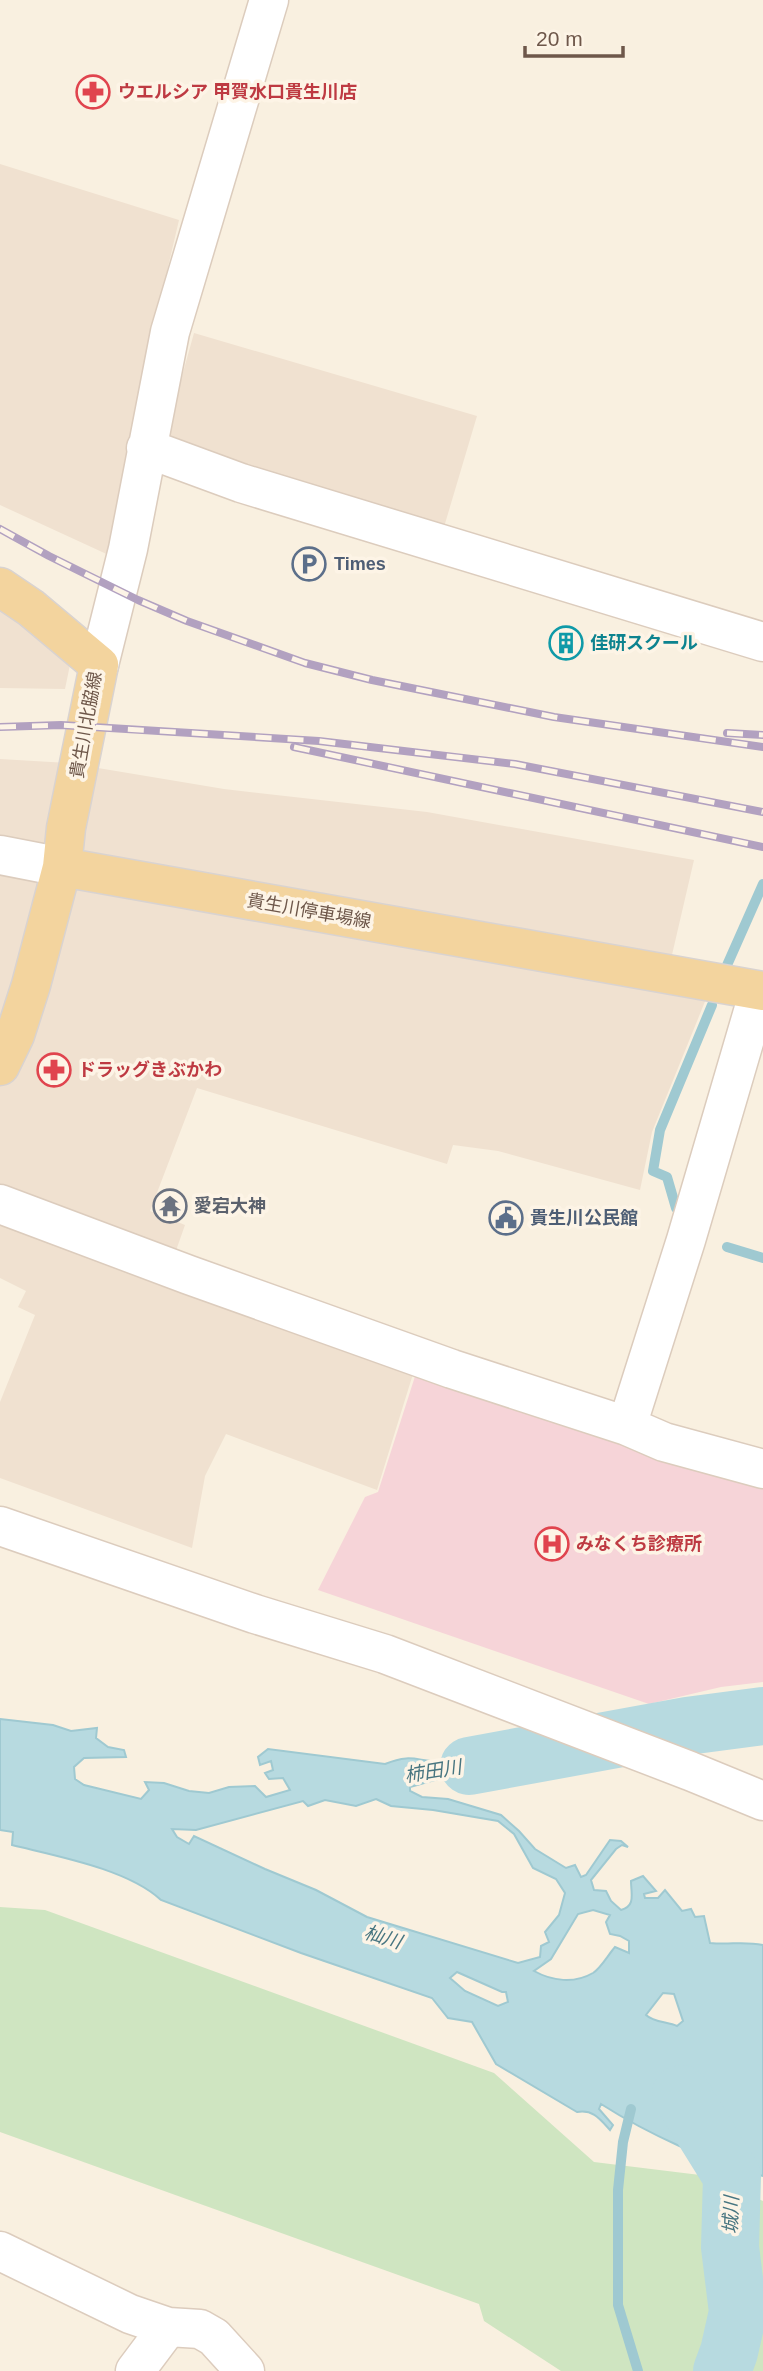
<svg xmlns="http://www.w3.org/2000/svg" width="763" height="2371" font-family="Arial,'Noto Sans JP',sans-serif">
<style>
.residential{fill:#f0e1d0}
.medical{fill:#f6d4d8}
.green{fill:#cfe5c1}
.water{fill:#b7dae0;stroke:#9fc9d1;stroke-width:2;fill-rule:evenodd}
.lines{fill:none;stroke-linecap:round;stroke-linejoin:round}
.stream{stroke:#9fc9d1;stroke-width:10}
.river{stroke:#b7dae0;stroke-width:58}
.minor-casing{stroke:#dcccbd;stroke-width:41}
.major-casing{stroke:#d9d3d0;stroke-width:41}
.minor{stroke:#fff;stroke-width:38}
.major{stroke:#f3d49e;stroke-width:38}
.rail-casing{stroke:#b2a1c0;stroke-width:8}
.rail{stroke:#fdf4e6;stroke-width:5;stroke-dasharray:16;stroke-linecap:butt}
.labels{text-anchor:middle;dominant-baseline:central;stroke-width:7;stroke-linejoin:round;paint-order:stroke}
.health-label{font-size:18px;font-weight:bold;fill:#be3a42;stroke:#fdf4e6;text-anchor:start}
.service-label{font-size:18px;font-weight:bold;fill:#4e5e75;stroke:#fdf4e6;text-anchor:start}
.culture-label{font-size:18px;font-weight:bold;fill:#0d838f;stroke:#fdf4e6;text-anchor:start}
.street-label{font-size:18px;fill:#6e574a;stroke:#fdf4e6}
.worship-label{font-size:18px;font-weight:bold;fill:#5b616d;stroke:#fdf4e6;text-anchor:start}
.water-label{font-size:19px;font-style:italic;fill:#477580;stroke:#fdf4e6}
</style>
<rect width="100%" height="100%" fill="#f9f0e0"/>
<path class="residential" d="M0,164L179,220L154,327L113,557L0,505Z
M194,333L477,416L444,527L176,445L167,430Z
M0,606L71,660L65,689L0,688Z
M0,759L68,763L224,789L427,812L694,860L665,985L706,999L652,1132L640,1190L498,1151L453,1145L447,1164L197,1088L150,1211L185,1225L167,1276L417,1361L377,1490L226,1434L205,1476L192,1548L0,1478V1402L35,1315L18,1307L26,1291L0,1278Z"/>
<path class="medical" d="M418,1367L763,1481V1682L721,1687L649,1704L318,1590L365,1497L378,1492Z"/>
<path class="green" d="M0,1907L45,1910L494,2073L594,2162L700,2175L763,2201V2371H561L484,2321L479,2304L0,2132Z"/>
<path class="water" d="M0,1719L53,1725L71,1731L97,1728L96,1738L108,1747L124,1750L126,1757L84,1758L74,1767L75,1779L84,1785L141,1799L149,1790L145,1782L164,1783L189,1791L209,1793L229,1787L255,1786L266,1797L290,1790L283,1778L269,1779L265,1773L273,1770L271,1761L260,1765L258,1757L268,1749L385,1764C414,1752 418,1763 444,1761C483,1757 514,1735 552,1755L474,1769L410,1787V1791L422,1797L448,1799L501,1815L519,1831L535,1849L566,1868L575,1865L581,1877L586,1875L610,1840L621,1841L628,1847L622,1845L616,1849L591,1880L594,1890L606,1891L611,1901L621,1910C636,1906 631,1894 631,1881L643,1876L656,1891L644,1894L645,1898H658L665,1890L682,1911L691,1909L695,1917L704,1916L710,1943C730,1945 743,1941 763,1945V2176C709,2162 648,2134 601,2104L599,2109L613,2125L610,2130C600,2119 593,2109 577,2112L496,2064L472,2022L448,2018L432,1998L301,1953L161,1900C128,1869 56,1856 12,1845L13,1832L0,1830ZM376,1799L391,1806L433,1810L498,1821L514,1834L533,1868L556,1879L565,1893L559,1915L545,1932L549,1942L541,1946L540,1957L518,1963L367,1917L316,1890L265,1869L194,1836L189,1844L177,1837L172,1829L196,1830L303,1801L308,1806L325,1800L356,1806ZM593,1910L610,1915L606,1922L610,1934L620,1936L629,1941V1953L615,1947C608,1955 601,1968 593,1973C574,1984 552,1981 534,1971L551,1959L578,1914ZM457,1972L502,1992H506L508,2002L498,2006L465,1991L450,1978ZM663,1993L674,1994L683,2021L677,2026C668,2022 653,2022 646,2015Z"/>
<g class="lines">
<path class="stream" d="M724,972L763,884
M676,1208L667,1177L653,1171L660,1130L712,1005
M727,1247L763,1258
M631,2109L623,2142L618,2190V2305L638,2371"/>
<path class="river" d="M469,1766L687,1726L763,1716
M681,2094L732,2176L730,2247L738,2312L729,2352L722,2371"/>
<defs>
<path id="minor" d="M146,448L241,483L763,642
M99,665L128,549L170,332L269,0
M0,855L62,867
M0,1204L189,1275L452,1369L627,1426L664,1442L763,1469
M627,1426L686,1240L759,991
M0,1526L255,1614L385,1654L690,1771L763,1801
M0,2251L130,2314L168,2327L200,2329L214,2337L245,2371
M135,2371L168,2327"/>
<path id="major" d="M0,587L31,608L99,665L66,828L62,867L31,985L15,1035L0,1066
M62,867L763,991"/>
</defs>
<use href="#minor" class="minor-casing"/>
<use href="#major" class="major-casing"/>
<use href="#minor" class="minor"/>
<use href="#major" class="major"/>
<defs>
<path id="rail" d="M0,529L49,556L138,600L187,621L305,663L372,680L554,717L763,747
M0,727L61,725L319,741L515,764L763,812
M727,733L763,735
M294,747L763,847"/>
</defs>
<use href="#rail" class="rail-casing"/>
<use href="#rail" class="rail"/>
</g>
<defs>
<symbol id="pharmacy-ring" viewBox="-11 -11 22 22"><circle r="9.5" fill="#fdf4e6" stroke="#e0444e" stroke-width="1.5"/><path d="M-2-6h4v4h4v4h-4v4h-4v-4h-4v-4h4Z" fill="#e0444e"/></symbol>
<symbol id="parking-ring" viewBox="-11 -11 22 22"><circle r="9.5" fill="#fdf4e6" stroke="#5c6f8a" stroke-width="1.5"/><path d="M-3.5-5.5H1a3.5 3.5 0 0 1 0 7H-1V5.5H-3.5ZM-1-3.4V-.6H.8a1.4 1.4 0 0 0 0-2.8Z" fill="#5c6f8a"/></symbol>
<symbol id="building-ring" viewBox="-11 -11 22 22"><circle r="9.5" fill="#fdf4e6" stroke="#0f9aa8" stroke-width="1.5"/><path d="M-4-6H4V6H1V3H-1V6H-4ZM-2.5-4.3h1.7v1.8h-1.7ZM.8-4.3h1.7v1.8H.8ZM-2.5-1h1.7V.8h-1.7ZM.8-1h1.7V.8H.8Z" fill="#0f9aa8"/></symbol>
<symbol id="temple-ring" viewBox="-11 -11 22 22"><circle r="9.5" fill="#fdf4e6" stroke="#6b7280" stroke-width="1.5"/><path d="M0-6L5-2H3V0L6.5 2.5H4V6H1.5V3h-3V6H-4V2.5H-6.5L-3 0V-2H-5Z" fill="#6b7280"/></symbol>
<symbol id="civic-ring" viewBox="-11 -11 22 22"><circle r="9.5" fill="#fdf4e6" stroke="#5c6f8a" stroke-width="1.5"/><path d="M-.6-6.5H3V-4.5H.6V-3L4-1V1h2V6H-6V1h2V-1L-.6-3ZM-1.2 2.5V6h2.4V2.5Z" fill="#5c6f8a"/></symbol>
<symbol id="hospital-ring" viewBox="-11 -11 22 22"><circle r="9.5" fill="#fdf4e6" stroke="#e0444e" stroke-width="1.5"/><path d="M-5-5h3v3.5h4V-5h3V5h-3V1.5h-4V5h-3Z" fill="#e0444e"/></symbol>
</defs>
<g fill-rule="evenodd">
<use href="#pharmacy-ring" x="74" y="73" width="38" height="38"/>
<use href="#parking-ring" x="290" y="545" width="38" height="38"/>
<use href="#building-ring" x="547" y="624" width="38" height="38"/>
<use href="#pharmacy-ring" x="35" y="1051" width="38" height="38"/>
<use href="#temple-ring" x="151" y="1187" width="38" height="38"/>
<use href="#civic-ring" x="487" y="1199" width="38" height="38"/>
<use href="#hospital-ring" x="533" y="1525" width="38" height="38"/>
</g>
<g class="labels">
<g class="health-label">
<text x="118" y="92">ウエルシア 甲賀水口貴生川店</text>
<text x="78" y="1070">ドラッグきぶかわ</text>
<text x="576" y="1544">みなくち診療所</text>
</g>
<g class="service-label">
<text x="334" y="564">Times</text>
<text x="530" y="1218">貴生川公民館</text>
</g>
<g class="culture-label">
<text x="590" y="643">佳研スクール</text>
</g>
<g class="street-label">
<text transform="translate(86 725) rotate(-80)">貴生川北脇線</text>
<text transform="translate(309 911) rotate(10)">貴生川停車場線</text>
</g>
<g class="worship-label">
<text x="194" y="1206">愛宕大神</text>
</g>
<g class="water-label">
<text transform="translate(433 1771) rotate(-9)">柿田川</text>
<text transform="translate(383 1937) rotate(17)">杣川</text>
<text transform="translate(731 2215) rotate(-88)">城川</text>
</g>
</g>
<path d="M525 46v10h98v-10" fill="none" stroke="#6e574a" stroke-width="3.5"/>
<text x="536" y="46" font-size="21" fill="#6e574a" stroke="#fdf4e6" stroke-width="5" paint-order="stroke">20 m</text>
</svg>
